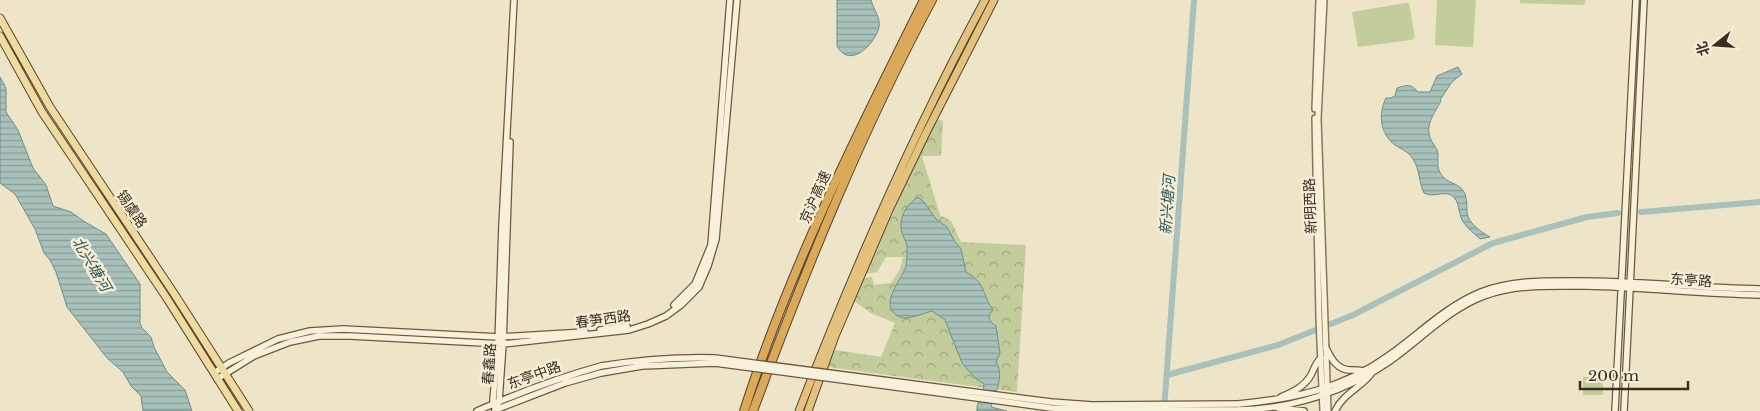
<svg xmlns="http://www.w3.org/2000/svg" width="1760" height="411" font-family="'Libre Baskerville','Noto Sans SC',serif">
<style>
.grass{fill:#c3cc9b}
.forest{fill:url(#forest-crowns)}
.water{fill:url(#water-rules);stroke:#6e908a}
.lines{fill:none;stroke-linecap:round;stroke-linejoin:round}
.river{stroke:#a8c1bb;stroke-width:6}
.tertiary-casing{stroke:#89775c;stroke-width:8}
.secondary-casing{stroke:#6b5840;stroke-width:8}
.primary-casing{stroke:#574530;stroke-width:9}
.trunk-casing{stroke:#574530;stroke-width:9}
.motorway-casing{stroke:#574530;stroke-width:10}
.tertiary{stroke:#f8f1da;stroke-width:5}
.secondary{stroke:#f8f1da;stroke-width:5.5}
.primary{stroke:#efdba0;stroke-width:7}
.trunk{stroke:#e4c27d;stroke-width:7}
.motorway{stroke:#daa95a;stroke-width:8}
.secondary-bridge-casing{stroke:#6b5840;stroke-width:8;stroke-linecap:butt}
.secondary-bridge{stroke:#f8f1da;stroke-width:5.5}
.labels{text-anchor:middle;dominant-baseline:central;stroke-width:5;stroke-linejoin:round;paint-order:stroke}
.street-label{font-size:14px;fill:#3a2e20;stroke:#f5eed6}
.water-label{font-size:15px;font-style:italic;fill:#305959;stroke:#f5eed6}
</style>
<defs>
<pattern id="forest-crowns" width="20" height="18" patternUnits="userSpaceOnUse" patternTransform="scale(1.25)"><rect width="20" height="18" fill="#c3cc9b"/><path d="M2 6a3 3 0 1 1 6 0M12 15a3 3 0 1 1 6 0" fill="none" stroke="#9fa67e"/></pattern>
<pattern id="water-rules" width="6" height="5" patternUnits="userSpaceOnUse" patternTransform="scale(1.25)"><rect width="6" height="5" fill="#a8c1bb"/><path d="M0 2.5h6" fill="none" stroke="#8a9d98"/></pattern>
</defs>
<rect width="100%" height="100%" fill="#eee4c7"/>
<path class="grass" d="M1437,0H1476L1473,47L1435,45Z
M1520,0H1586L1584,5L1520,3Z
M1405,3H1409L1415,38L1411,40L1358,47L1352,12Z
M1583,377H1603V395H1583Z"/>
<path class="forest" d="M936,119L943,121L941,156H922L940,215L951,221L961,242L1026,245L1017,392L827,367L832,352L836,350L881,357L895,323L871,313L854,301L863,278L872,277L874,285L891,283L900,269L903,257H886L877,272L865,274Z"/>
<path class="water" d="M837,0H871C873,8 881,19 879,27C875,44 850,70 837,46Z
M1458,67L1462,74L1452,82L1440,100L1441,101C1435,113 1424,125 1431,140C1433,144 1437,148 1438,153C1438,163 1436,169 1444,178C1451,184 1461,184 1465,194C1467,200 1467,206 1467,213C1469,224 1481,232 1490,237L1480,239C1475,234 1468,229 1464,223C1457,214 1461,201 1451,195C1443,191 1433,198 1424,193C1419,183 1420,170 1413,159C1409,152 1401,149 1395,145C1380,134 1378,114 1386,98H1391L1395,96L1397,88C1407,85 1410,83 1418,92H1430L1437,76Z
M0,77L6,88V112L18,130L33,168L46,185L53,206L71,212L85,222L106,234L140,284V323L142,328L151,337L154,347L167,372L185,390L192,411H143L141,396L131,386L123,372L107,358L67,307L56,272L50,260L44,253L35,229L15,194L0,183Z
M918,197L924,202L936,219L947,227L955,242L961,249L966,272C987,284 981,293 993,310C987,316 988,321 996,326L1000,353L996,362C1005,375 995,393 991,407L1007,411H977C976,402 984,394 984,384L975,378L962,363L945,320L932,311C924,313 915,317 906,318C901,318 896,316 893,312C883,298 902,280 906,266C907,261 907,256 907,251C908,244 904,239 902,233C898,218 906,205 918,197Z"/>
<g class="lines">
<path class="river" d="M1641,212L1760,202
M1167,375L1278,345L1353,315L1493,243L1587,217L1618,213
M1164,410L1194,0"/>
<defs>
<path id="tertiary" d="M1324,0L1318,118L1328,411
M1315,109L1319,0
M1315,118L1319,318L1323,411"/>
<path id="secondary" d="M674,305L695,284L711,245L730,0
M600,330L627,326
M1326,348C1331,359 1338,371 1352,370C1357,370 1359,370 1364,371
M214,373L229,363L278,339L310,331L343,329L499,337L585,332
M217,379L254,356L290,342L319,336H350L503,344L629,330L648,324L666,316L681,305L699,287L708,266L716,239L737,0
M1281,397C1293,392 1304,387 1311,375C1314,369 1316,362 1321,358
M1238,404C1292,399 1343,389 1388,356C1418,335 1446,306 1481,292C1512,280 1545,281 1578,281C1639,281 1699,288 1760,289
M1278,408L1304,411
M496,409L493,404V400L498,344L502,225L514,0
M496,409L499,401L503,344L510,142
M495,410L565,383L601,373
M1237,410C1291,409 1346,392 1390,361C1421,339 1449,309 1484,296C1517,284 1551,286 1585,286C1644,287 1702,294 1760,295
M477,411C518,393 558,378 601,366
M1335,411C1343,394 1360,388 1371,374
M1615,411L1636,0
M1624,411L1644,0"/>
<path id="primary" d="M0,18L50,107L175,295L249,411
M0,36L42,112L168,300L238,411"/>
<path id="trunk" d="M799,411C853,271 913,133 985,0
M808,411L835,336L889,210L926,133L994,0"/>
<path id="motorway" d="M744,411C790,268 857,134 924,0
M753,411C805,271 861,132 932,0"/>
</defs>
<use href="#tertiary" class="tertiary-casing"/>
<use href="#secondary" class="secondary-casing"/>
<use href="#primary" class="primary-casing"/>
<use href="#trunk" class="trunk-casing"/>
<use href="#motorway" class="motorway-casing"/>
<use href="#tertiary" class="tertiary"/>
<use href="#secondary" class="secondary"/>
<use href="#primary" class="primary"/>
<use href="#trunk" class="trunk"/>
<use href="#motorway" class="motorway"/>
<defs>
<path id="secondary-bridge" d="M601,366C639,360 676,357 715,358L1051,402L1092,405L1238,404
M601,373L642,366L715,363L1051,408L1092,410H1237"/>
</defs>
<use href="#secondary-bridge" class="secondary-bridge-casing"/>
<use href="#secondary-bridge" class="secondary-bridge"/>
</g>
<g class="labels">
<g class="street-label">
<text transform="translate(815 197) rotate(-66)">京沪高速</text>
<text transform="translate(1310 206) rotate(-92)">新明西路</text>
<text transform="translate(132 209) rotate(56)">锡虞路</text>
<text transform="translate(1691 280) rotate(4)">东亭路</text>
<text transform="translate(603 319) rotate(-8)">春笋西路</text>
<text transform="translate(489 364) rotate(-86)">春鑫路</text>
<text transform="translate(534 375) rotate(-20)">东亭中路</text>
</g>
<g class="water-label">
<text transform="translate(1167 205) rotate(-86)">新兴塘河</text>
<text transform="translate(92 264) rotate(59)">北兴塘河</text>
</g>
</g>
<g transform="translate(1715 45) rotate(253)" stroke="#f5eed6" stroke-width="4" paint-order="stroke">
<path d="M0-4L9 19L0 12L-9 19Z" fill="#3a2e20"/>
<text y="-8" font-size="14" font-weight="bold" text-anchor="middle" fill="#3a2e20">北</text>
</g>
<path d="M1580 381v8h108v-8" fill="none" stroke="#3a2e20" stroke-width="2.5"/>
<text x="1588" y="381" font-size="15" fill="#3a2e20" stroke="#f5eed6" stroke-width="4" paint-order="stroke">200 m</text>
</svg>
